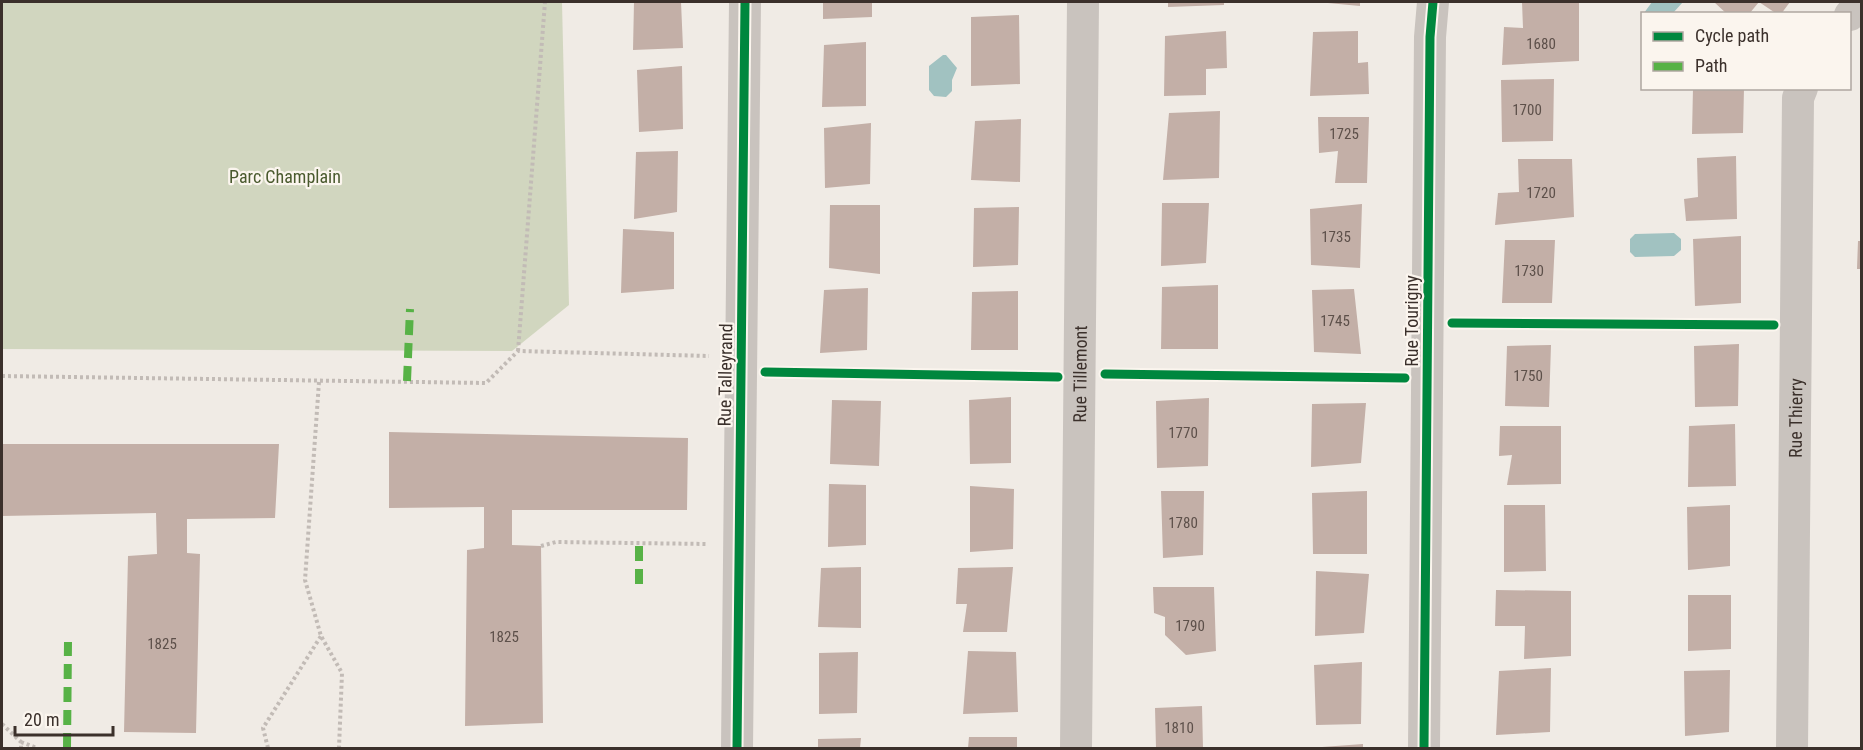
<svg xmlns="http://www.w3.org/2000/svg" width="1863" height="750" font-family="'Roboto Condensed',sans-serif">
<style>
.green{fill:#d1d6bf}
.water{fill:#a1c2c1}
.building{fill:#c3afa7}
.lines{fill:none;stroke-linecap:round;stroke-linejoin:round}
.path{stroke:#c2bbb6;stroke-width:4;stroke-dasharray:3 3;stroke-linecap:butt}
.minor{stroke:#c9c3be;stroke-width:32}
.quiet{stroke:#57b246;stroke-width:8;stroke-dasharray:15 8;stroke-linecap:butt}
.cycleway-casing{stroke:#fbf5ee;stroke-width:13}
.cycleway{stroke:#00873e;stroke-width:9}
.labels{text-anchor:middle;dominant-baseline:central;stroke-width:4.5;stroke-linejoin:round;paint-order:stroke}
.number-label{font-size:15px;fill:#5d504a}
.park-label{font-size:18px;fill:#4a5a2e;stroke:#fbf5ee}
.street-label{font-size:18px;fill:#3b302b;stroke:#fbf5ee}
</style>
<rect width="100%" height="100%" fill="#f0ebe5"/>
<path class="green" d="M2,2H562L569,305L512,351L2,349Z"/>
<path class="water" d="M1652,2H1683L1673,13H1644Z
M943,55H946L957,68L952,80V91L946,97L934,96L929,90V66Z
M1674,233L1681,239V250L1674,256L1635,257L1630,252V239L1635,234Z"/>
<path class="building" d="M634,2H681L683,48L633,50Z
M823,2H872V17L823,19Z
M1168,2H1224V5L1168,7Z
M1328,2H1360V6L1328,3Z
M1522,2H1579V61L1502,65L1504,27L1523,28Z
M1714,2H1790L1781,14H1777L1759,2L1749,14H1727Z
M1019,15L1020,84L971,86V17Z
M1226,31L1227,68L1206,69V95L1164,96L1165,36Z
M1358,31V63L1368,62L1369,94L1310,96L1313,32Z
M866,42V106L822,107L824,45Z
M682,66L683,129L639,132L637,70Z
M1554,79L1553,141L1502,142L1501,80Z
M1693,88H1744L1743,133L1692,134Z
M1220,111L1219,178L1163,180L1169,113Z
M1318,117H1369L1367,183H1335L1338,151L1319,153Z
M1021,119L1020,182L971,180L975,121Z
M871,123L870,184L825,188L824,128Z
M678,151L677,212L634,219L636,152Z
M1736,156L1737,219L1686,221L1684,199L1698,197L1697,158Z
M1518,159H1572L1574,217L1495,225L1498,193L1519,192Z
M1162,203H1209L1206,263L1161,266Z
M1362,204L1360,268L1311,265L1310,209Z
M830,205H880V274L829,268Z
M1019,207L1018,265L973,267L974,208Z
M623,229L674,232V289L621,293Z
M1741,236V303L1695,306L1693,239Z
M1505,240H1555L1552,303H1502Z
M1858,241H1862V269H1857Z
M1218,285V349H1161L1162,287Z
M868,288L867,350L820,353L824,290Z
M1354,289L1361,354L1314,352L1312,290Z
M1018,291V350H971L972,292Z
M1739,344L1738,406L1695,407L1694,346Z
M1551,345L1549,407L1505,406L1507,346Z
M1011,397V463L970,464L969,400Z
M1209,398L1208,466L1157,468L1156,401Z
M832,400L881,401L879,466L830,464Z
M1366,403L1361,463L1311,467L1312,404Z
M1735,424L1736,486L1688,487L1689,426Z
M1500,426H1561V484L1507,485L1512,455L1499,456Z
M389,432L688,438L687,510H512V545L541,546L543,723L465,726L467,550L484,548V507L389,508Z
M2,444H279L275,518L187,519V553L200,554L196,733L124,732L128,556L157,554L156,513L2,516Z
M829,484L866,485V545L828,547Z
M970,486L1014,489L1013,549L970,552Z
M1161,491H1204L1203,555L1163,558Z
M1367,491V554H1313L1312,493Z
M1504,505H1545L1546,571L1504,572Z
M1730,505V566L1688,570L1687,507Z
M861,567V628L818,627L821,568Z
M1013,567L1007,632H963L967,604H956L958,568Z
M1316,571L1369,574L1364,633L1315,636Z
M1153,587H1214L1216,651L1186,655L1165,635V617L1154,613Z
M1496,590L1571,591V656L1524,659L1525,626H1495Z
M1688,595H1731V649L1688,651Z
M968,651L1016,652L1018,712L963,714Z
M858,652L857,713L819,714V653Z
M1362,662L1361,724L1316,725L1314,665Z
M1551,668L1550,732L1496,735L1499,671Z
M1730,670L1729,732L1685,736L1684,671Z
M1202,706L1203,748H1156L1155,708Z
M969,737H1017V748H968Z
M861,738L860,748H818V739Z
M1363,744V748H1322V747Z"/>
<g class="lines">
<path class="path" d="M518,351L545,2
M2,376L486,383L518,351L709,356
M319,382L305,580L321,636L342,673L339,748
M541,546L556,542L707,544
M2,724L21,742V748
M21,742L37,748
M268,748L263,728L321,636"/>
<g class="minor">
<path d="M1850,15L1861,2"/>
<path d="M737,748L745,2"/>
<path id="s1" d="M1076,748L1083,2"/>
<path d="M1424,748L1430,37L1433,2"/>
<path id="s2" d="M1792,748L1798,98L1802,88"/>
</g>
<path class="quiet" d="M407,381L410,309
M639,584V544
M67,748L68,642"/>
<defs>
<path id="cycleway" d="M1452,323L1774,325
M765,372L1058,377
M1105,374L1405,378
M737,748L745,2
M1424,748L1430,37L1433,2"/>
</defs>
<use href="#cycleway" class="cycleway-casing"/>
<use href="#cycleway" class="cycleway"/>
</g>
<g class="labels">
<g class="number-label">
<text x="1541" y="44">1680</text>
<text x="1527" y="110">1700</text>
<text x="1344" y="134">1725</text>
<text x="1541" y="193">1720</text>
<text x="1336" y="237">1735</text>
<text x="1529" y="271">1730</text>
<text x="1335" y="321">1745</text>
<text x="1528" y="376">1750</text>
<text x="1183" y="433">1770</text>
<text x="1183" y="523">1780</text>
<text x="1190" y="626">1790</text>
<text x="504" y="637">1825</text>
<text x="162" y="644">1825</text>
<text x="1179" y="728">1810</text>
</g>
<g class="park-label">
<text x="285" y="176">Parc Champlain</text>
</g>
<g class="street-label">
<text transform="translate(1411 321) rotate(-90)">Rue Tourigny</text>
<text transform="translate(725 375) rotate(-89)">Rue Talleyrand</text>
<text stroke="none"><textPath href="#s1" startOffset="374">Rue Tillemont</textPath></text>
<text stroke="none"><textPath href="#s2" startOffset="330">Rue Thierry</textPath></text>
</g>
</g>
<rect width="1863" height="750" fill="none" stroke="#3b302b" stroke-width="6"/>
<rect x="1641" y="12" width="210" height="78" fill="#fbf5ee" stroke="#aea6a0" stroke-width="1.5"/>
<rect x="1653" y="32" width="30" height="9" fill="#00873e" stroke="#aea6a0" stroke-width="1.5"/>
<text x="1695" y="42" font-size="18" fill="#3b302b">Cycle path</text>
<rect x="1653" y="62" width="30" height="9" fill="#57b246" stroke="#aea6a0" stroke-width="1.5"/>
<text x="1695" y="72" font-size="18" fill="#3b302b">Path</text>
<path d="M15 726v9h98v-9" fill="none" stroke="#3b302b" stroke-width="3"/>
<text x="24" y="726" font-size="18" fill="#3b302b" stroke="#fbf5ee" stroke-width="4.5" paint-order="stroke">20 m</text>
</svg>
